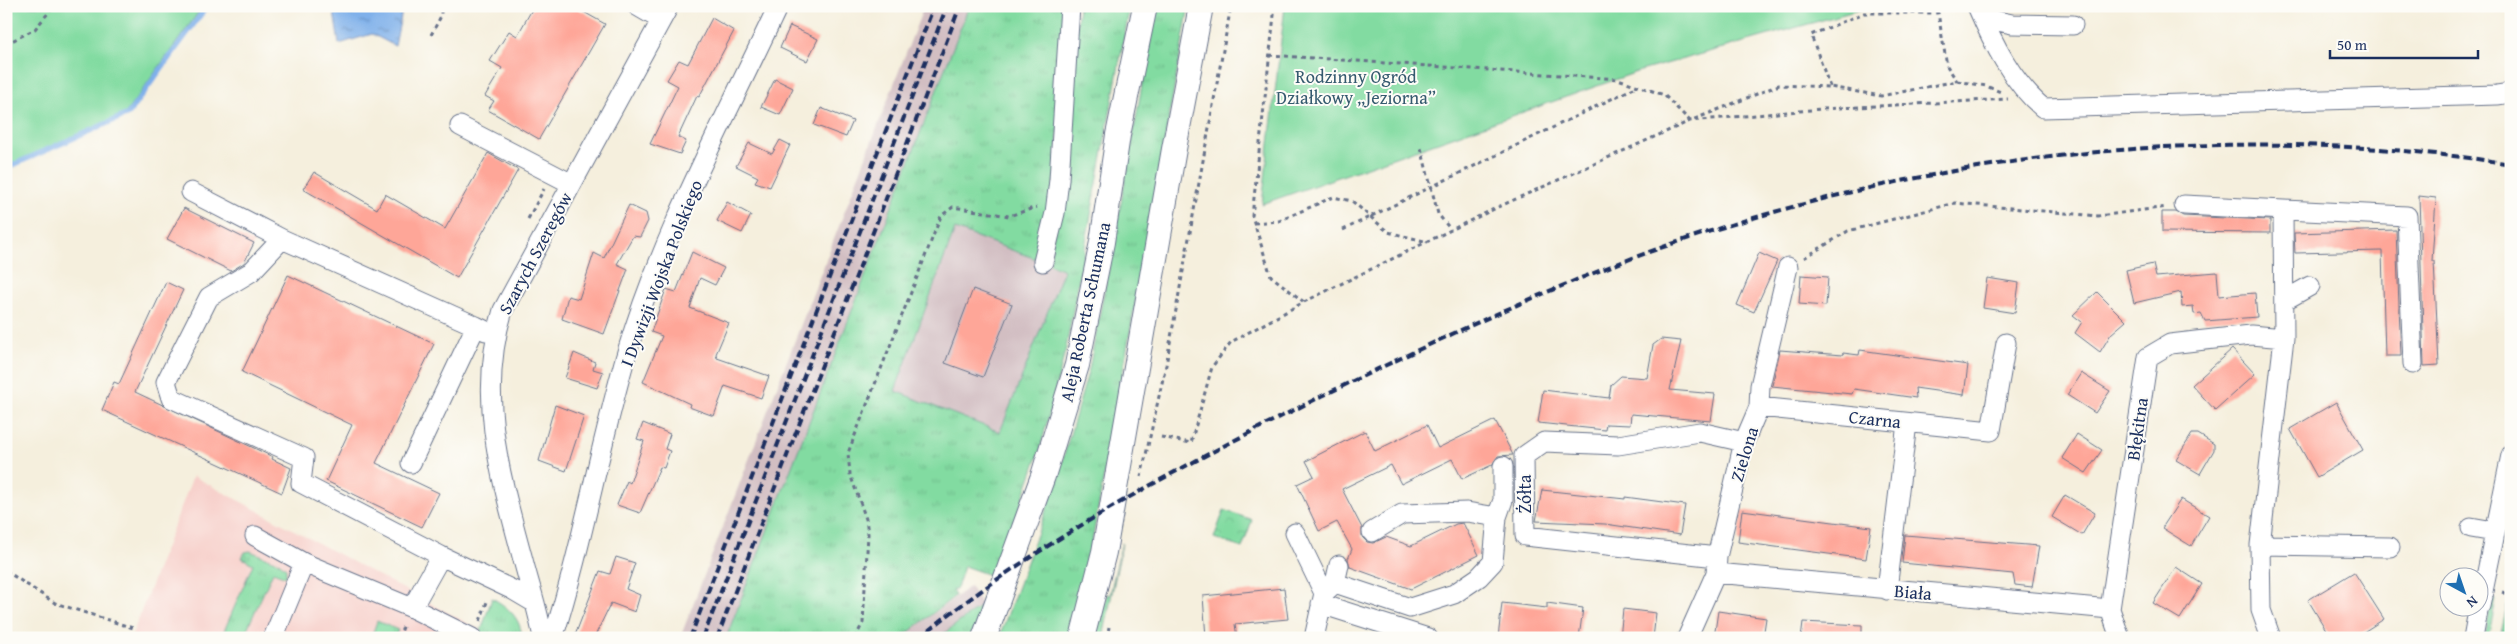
<svg xmlns="http://www.w3.org/2000/svg" width="2517" height="644" font-family="'Gentium Book Plus',serif">
<style>
.built{fill:#f7d0cb}
.railway{fill:#d2bec2}
.grass{fill:url(#grass-tufts);stroke:#4e8580}
.park{fill:url(#park-crowns);stroke:#4e8580}
.garden{fill:#82dba1;stroke:#4e8580}
.water{fill:url(#water-ripples);stroke:#4d70a4}
.lines{fill:none;stroke-linecap:round;stroke-linejoin:round}
.stream{stroke:#7fb0ea;stroke-width:5.5}
.building{fill:#fea698}
.minor-casing{stroke:#67728a;stroke-width:21}
.major-casing{stroke:#67728a;stroke-width:26}
.path{stroke:#67728a;stroke-width:3;stroke-dasharray:4 4;stroke-linecap:butt}
.minor{stroke:#fff;stroke-width:19}
.major{stroke:#fff;stroke-width:24}
.rail{stroke:#1b2f5e;stroke-width:4;stroke-dasharray:8 4;stroke-linecap:butt}
.labels{text-anchor:middle;dominant-baseline:central;stroke-width:4;stroke-linejoin:round;paint-order:stroke}
.park-label{font-size:18px;fill:#355a6f;stroke:#fdfcf7}
.street-label{font-size:18px;fill:#1b2f5e;stroke:#fdfcf7}
</style>
<defs>
<pattern id="grass-tufts" width="24" height="20" patternUnits="userSpaceOnUse" patternTransform="scale(1.25)"><rect width="24" height="20" fill="#82dba1"/><path d="M3 7l-1-3M5 7V3M7 7l1-3M15 17l-1-3M17 17v-4M19 17l1-3" fill="none" stroke="#70bc8d"/></pattern>
<pattern id="park-crowns" width="20" height="18" patternUnits="userSpaceOnUse" patternTransform="scale(1.25)"><rect width="20" height="18" fill="#82dba1"/><path d="M2 6a3 3 0 1 1 6 0M12 15a3 3 0 1 1 6 0" fill="none" stroke="#70bc8d"/></pattern>
<pattern id="water-ripples" width="26" height="14" patternUnits="userSpaceOnUse" patternTransform="scale(1.25)"><rect width="26" height="14" fill="#7fb0ea"/><path d="M2 4q2-2 4 0t4 0M15 11q2-2 4 0t4 0" fill="none" stroke="#6790c1"/></pattern>
</defs>
<rect width="100%" height="100%" fill="#fdfcf7"/>
<filter id="ink" filterUnits="userSpaceOnUse"><feTurbulence type="fractalNoise" baseFrequency=".02" numOctaves="2"/><feDisplacementMap in="SourceGraphic" scale="10" xChannelSelector="R" yChannelSelector="G"/><feConvolveMatrix kernelMatrix="1 2 1 2 8 2 1 2 1" color-interpolation-filters="sRGB"/></filter>
<filter id="wash" filterUnits="userSpaceOnUse"><feTurbulence type="fractalNoise" baseFrequency=".0096" numOctaves="4" result="noise"/><feDisplacementMap in="SourceGraphic" scale="20" xChannelSelector="R" yChannelSelector="G"/><feGaussianBlur stdDeviation="1.12" result="paint"/><feColorMatrix in="noise" values="0 0 0 0 0 0 0 0 0 0 0 0 0 0 0 0 0 1.4 0 .05"/><feComposite in="paint" operator="in"/></filter>
<g filter="url(#wash)">
<rect width="100%" height="100%" fill="#f5efdd"/>
<path class="built" d="M193,476L495,638H131Z"/>
<path class="railway" d="M924,6H969L726,638H680Z
M955,229L1064,270L1000,432L895,392Z
M970,586L982,605L938,638H901Z"/>
<path class="grass" d="M969,6H1066L1055,179L1036,259L955,229L895,391L1000,432L1064,270L1050,264L1079,6H1130L1066,348L1040,450L995,577L964,566L957,588L952,590L955,596L901,638H726Z
M1156,6H1189L1086,575L1069,638H999L1055,486L1089,369L1116,231Z
M1122,543L1103,638H1095L1107,594L1110,595Z
M250,551L280,563L286,568V577L273,572L243,638H221L253,564L242,558L245,552Z
M492,598C508,607 521,618 522,638H487L480,634Z
M2496,600L2488,638H2484L2490,601Z
M985,603L971,638H938L982,605Z
M377,621L398,630L395,638H371Z"/>
<path class="park" d="M1224,510L1252,520L1242,548L1214,538Z
M2511,588V638H2500Z"/>
<path class="garden" d="M6,6H203L125,114L6,166Z
M1285,6H1907L1862,9L1637,72L1262,204Z"/>
<path class="water" d="M333,6H403L395,46L372,34L339,44Z"/>
<g class="lines">
<path class="stream" d="M6,168L128,114L207,6"/>
</g>
<g id="blocks">
<path class="building" d="M534,6H573L605,24L539,139L488,110L494,101L485,96L502,68L490,61L509,31L517,36Z
M712,18L734,31L699,97L697,96L678,137L686,141L680,154L650,144L678,86L667,80L679,60L688,64Z
M790,26L818,39L807,61L780,48Z
M775,79L793,88L780,115L761,107Z
M821,108L853,121L846,137L814,125Z
M780,140L790,145L770,187L755,182L758,177L736,166L749,143L772,154Z
M488,153L518,170L457,278L303,189L314,172L377,209L385,194L445,229Z
M2419,196L2436,198L2432,261H2434L2439,365L2424,366Z
M727,202L751,215L742,233L717,221Z
M629,205L646,213L648,221L640,237L633,236L617,264L628,269L604,334L562,319L568,296L579,299L594,253L604,258Z
M184,208L254,243L244,263L231,271L167,239Z
M2162,212H2176L2183,216L2270,220V233L2162,232Z
M2396,230L2401,356H2385L2382,251L2295,253L2294,233Z
M692,252L724,268L715,285L700,278L690,308L729,323L716,354L717,358L769,376L761,398L725,386L714,416L689,407L690,404L643,382L662,336L651,332L666,289L676,292Z
M1759,253L1777,261L1754,312L1737,305Z
M2153,264L2156,277L2217,272L2219,296L2255,293L2257,317L2205,321L2201,313L2194,314L2193,306L2182,307L2181,292L2134,303L2126,270Z
M288,275L434,344L376,463L439,493L422,527L326,481L352,425L242,372Z
M1801,275L1828,277L1826,306L1799,304Z
M1987,278L2019,283L2015,313L1983,308Z
M166,282L183,290L135,392L273,457L272,459L291,468L282,493L102,410L114,382L119,384Z
M973,289L1012,304L983,377L945,363Z
M2097,292L2126,321L2111,334L2100,352L2075,333L2082,322L2073,315Z
M1661,339L1681,341L1670,390L1715,394L1711,421L1631,414L1630,425L1606,424L1605,430L1538,423L1543,390L1609,398L1611,385L1621,376L1647,378L1653,345Z
M2232,349L2255,374L2215,410L2192,385Z
M1780,350L1842,355L1843,353L1859,355L1860,350L1968,365L1964,395L1915,388L1916,398L1854,389L1852,394L1772,386Z
M574,353L595,362L593,369L603,372L597,388L565,378Z
M2081,373L2110,391L2095,413L2067,395Z
M2336,402L2363,450L2317,477L2290,429Z
M555,405L584,416L566,471L539,461Z
M1495,420L1513,455L1498,456L1492,465L1462,479L1452,459L1401,484L1391,465L1342,489L1362,528V537L1367,542L1373,543L1386,537L1411,546L1456,524L1463,523L1479,555L1411,589L1350,567L1348,559L1352,549L1337,522L1319,531L1297,484L1314,476L1306,461L1365,431L1375,451L1427,425L1438,448Z
M643,423L670,434L665,449L670,451L664,468L660,467L640,513L617,505L627,481L630,483L644,441L637,439Z
M2077,434L2102,450L2086,473L2062,458Z
M2192,434H2198L2214,444V450L2200,474L2176,460Z
M1542,490L1625,499V497L1685,505L1680,535L1605,524L1536,521Z
M2065,495L2095,513L2082,535L2052,517Z
M2181,499L2209,516L2191,546L2162,528Z
M1742,510L1871,527L1866,559L1738,542Z
M1905,535L2039,546L2032,587L2015,585L2013,574L1902,563Z
M616,557L635,563L626,589L640,595L635,612L611,603L594,638H574L600,571L610,574Z
M2176,567L2202,584L2180,619L2153,603Z
M2354,572L2384,619L2354,638H2331L2308,600Z
M1284,588L1288,619L1235,624L1237,638H1206L1203,596Z
M1502,603L1547,608V603L1583,608L1579,638H1498Z
M1623,609L1656,613L1653,638H1620Z
M1718,611L1766,618L1763,638H1714Z
M1803,622L1862,625V638H1801Z"/>
</g>
</g>
<g filter="url(#ink)">
<use href="#blocks" fill-opacity="0" stroke="#67728a" stroke-width="1"/>
<g class="lines">
<defs>
<path id="minor" d="M637,6L661,20
M1977,6C1993,43 2012,82 2043,108L2497,95L2511,93
M1983,18L2012,24L2073,25
M460,126L572,184
M191,192L282,239L476,326
M2184,205L2407,216L2413,364
M282,239L251,272L209,297L166,382L171,398L304,458L301,483L441,556L513,590L535,603
M1043,262L1055,213L1059,180L1070,6
M2285,300L2310,286
M1759,407L1991,431L2006,343
M411,463L476,326L486,331
M2471,528L2494,532
M1372,532L1402,514L1467,512L1497,517
M1295,533L1324,593
M255,536L304,563
M2260,545L2390,547
M1717,557L1525,536L1524,456L1544,442L1618,445L1700,432L1744,442
M1716,573L2110,609
M1335,583L1339,565
M1887,590L1907,423
M1321,604L1428,638
M2480,606L2511,455
M412,608L441,556
M273,638L304,563L412,608L472,638
M543,638C539,615 532,593 526,571C503,484 475,400 503,310L669,6
M553,638C583,544 599,447 627,352C662,234 726,118 778,6
M1314,638L1324,593L1335,583L1410,608L1454,594L1479,577L1493,562L1497,517L1503,500V466
M1687,638L1716,573L1717,557L1744,442L1759,407L1760,386L1788,267
M2120,638L2110,609L2148,357L2170,344L2196,341L2251,335L2284,338
M2271,638L2261,610L2260,545L2284,338L2283,210
M2473,638L2479,606"/>
<path id="major" d="M984,638L1043,476L1077,365L1102,242L1118,135L1145,6
M1082,638L1104,552L1174,149L1201,6"/>
</defs>
<use href="#minor" class="minor-casing"/>
<use href="#major" class="major-casing"/>
<path class="path" d="M1275,6L1252,216L1271,276L1304,302
M431,35L441,16V6
M6,44L35,29L54,6
M1269,55L1618,79L1664,95L1690,121L1779,85L1830,87L1881,96L1957,81L1986,86L2003,93
M1830,87L1811,35L1864,13H1938L1947,66L1957,81
M1421,148L1438,214L1451,230
M528,219L544,189
M1254,223L1279,221L1333,197L1352,201L1388,232L1428,242
M1343,230L1638,86
M1804,258L1848,231L1955,203L2098,216L2167,207
M1161,437L1191,443L1212,367L1231,342L1304,302L1498,207L1690,121L1821,109L2008,99
M1141,477L1166,365L1231,6
M6,571L55,603L133,628
M2502,592L2511,595
M480,621L488,599
M399,638L404,624
M855,638L863,623L868,534L866,519L850,474L848,453L941,216L953,207L1009,216L1037,207
M1107,638L1109,627"/>
<use href="#minor" class="minor"/>
<use href="#major" class="major"/>
<path class="rail" d="M690,638L934,6
M703,638L947,6
M717,638L960,6
M919,638C1041,539 1182,466 1322,396C1458,330 1595,265 1740,222C1987,147 2255,124 2511,164"/>
</g>
</g>
<g class="labels">
<g class="park-label">
<text x="1356" y="76">Rodzinny Ogród<tspan x="1356" dy="21">Działkowy „Jeziorna”</tspan></text>
</g>
<g class="street-label">
<text transform="translate(535 253) rotate(-62)">Szarych Szeregów</text>
<text transform="translate(661 273) rotate(-69)">I Dywizji Wojska Polskiego</text>
<text transform="translate(1085 312) rotate(-78)">Aleja Roberta Schumana</text>
<text transform="translate(1875 419) rotate(6)">Czarna</text>
<text transform="translate(2137 429) rotate(-82)">Błękitna</text>
<text transform="translate(1744 454) rotate(-73)">Zielona</text>
<text transform="translate(1524 494) rotate(-90)">Żółta</text>
<text transform="translate(1913 592) rotate(5)">Biała</text>
</g>
</g>
<rect width="2517" height="644" fill="none" stroke="#fdfcf7" stroke-width="25"/>
<g transform="translate(2464 592) rotate(140)"><circle r="24" fill="#fdfcf7" stroke="#a3aaba"/>
<path d="M0-4L9 19L0 12L-9 19Z" fill="#1f6fb2"/>
<text y="-8" font-size="14" font-weight="bold" text-anchor="middle" fill="#1b2f5e">N</text>
</g>
<path d="M2330 50v8h148v-8" fill="none" stroke="#1b2f5e" stroke-width="2.5"/>
<text x="2337" y="50" font-size="15" fill="#1b2f5e" stroke="#fdfcf7" stroke-width="4" paint-order="stroke">50 m</text>
</svg>
